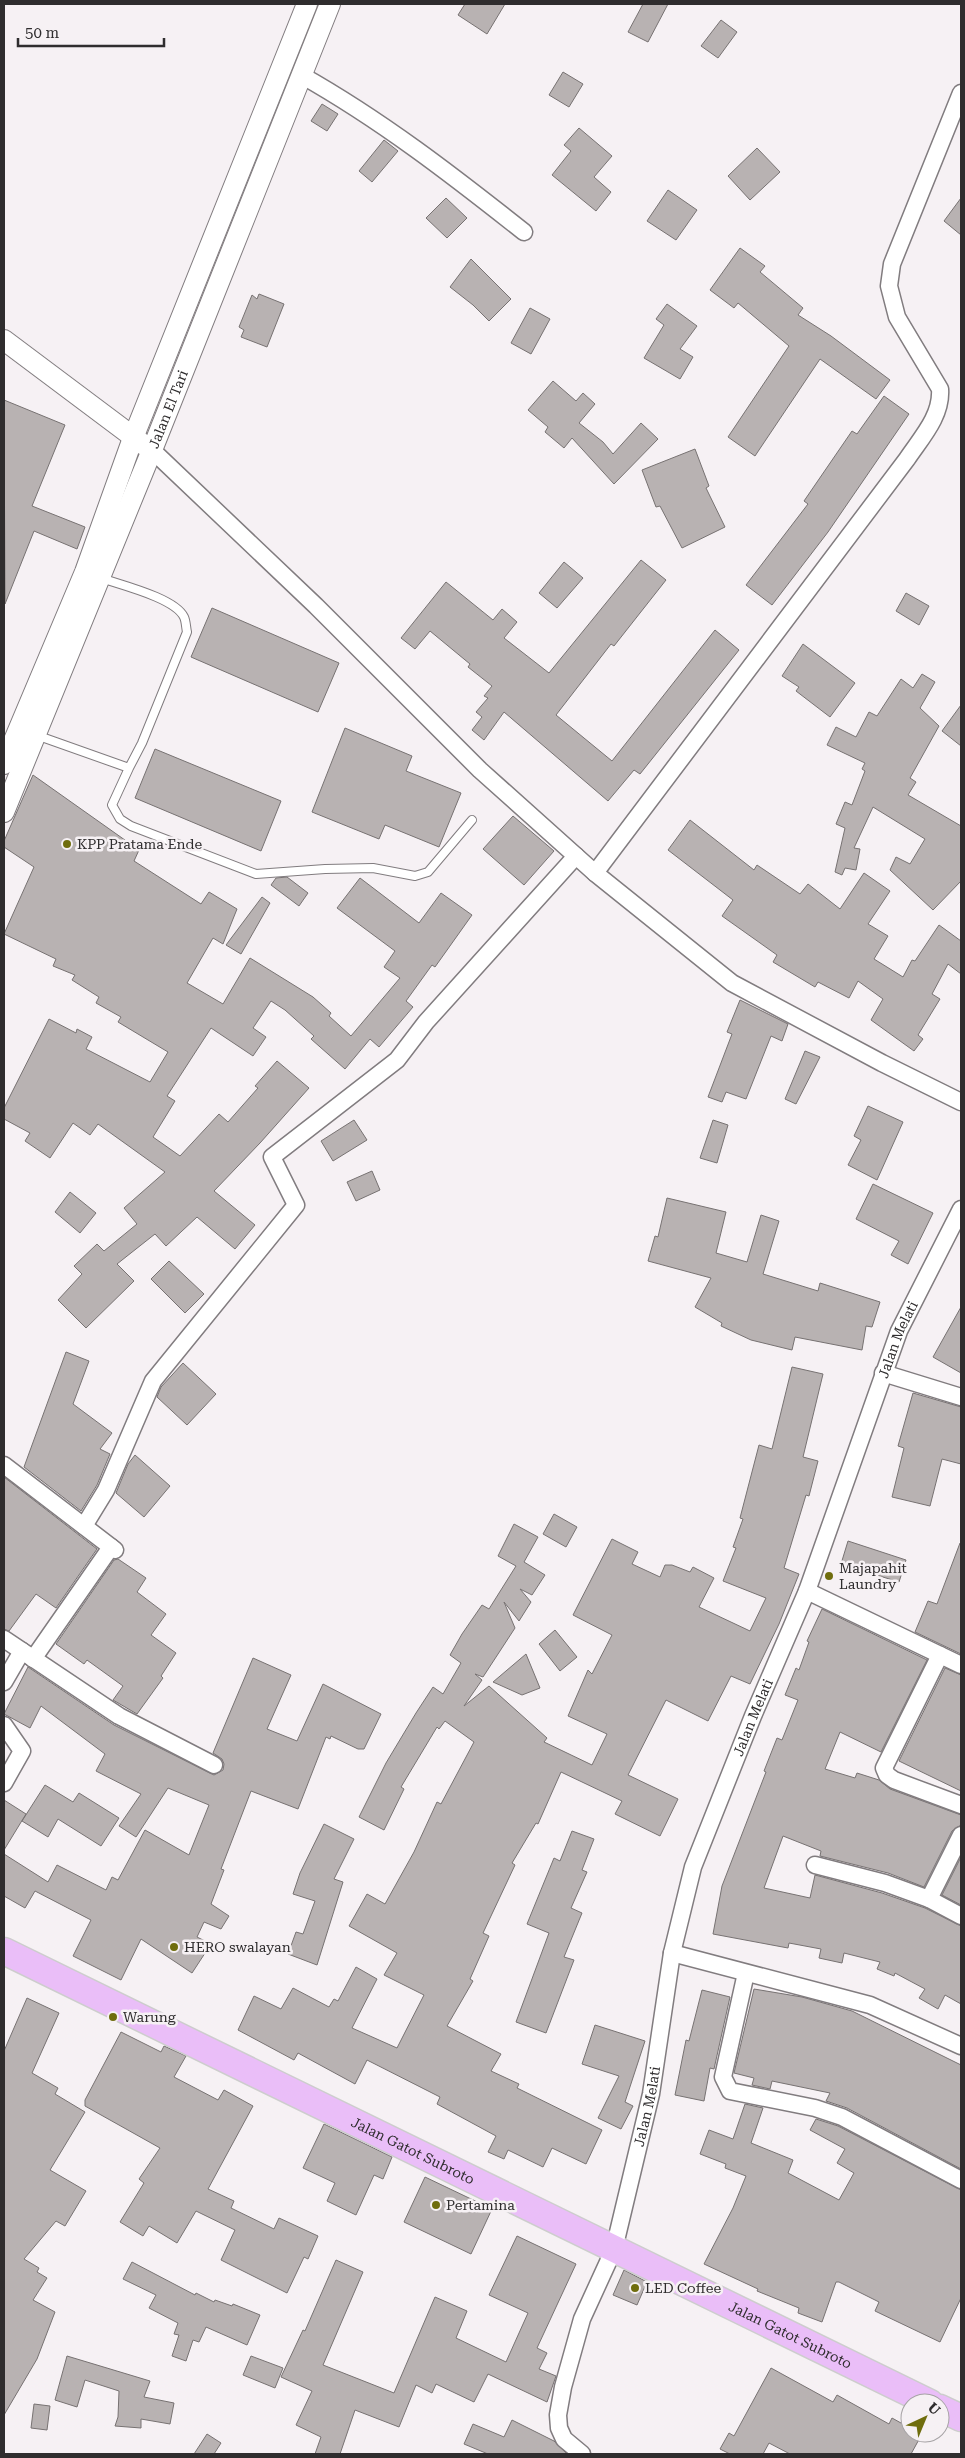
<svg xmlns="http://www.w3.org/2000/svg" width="965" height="2458" font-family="'Roboto Serif',serif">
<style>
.building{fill:#b8b2b2;stroke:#777272}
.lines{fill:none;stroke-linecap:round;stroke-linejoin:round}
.service-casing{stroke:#817c7f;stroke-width:10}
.minor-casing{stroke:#817c7f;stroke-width:19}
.tertiary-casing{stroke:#817c7f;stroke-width:22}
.trunk-casing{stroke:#cdcdcd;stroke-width:29}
.service{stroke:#fff;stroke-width:8}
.minor{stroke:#fff;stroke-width:16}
.tertiary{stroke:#fff;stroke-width:20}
.trunk{stroke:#eabef8;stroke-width:26}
.poi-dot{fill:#6f6d0d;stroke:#f6f1f4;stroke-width:2}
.labels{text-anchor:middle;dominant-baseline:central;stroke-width:5;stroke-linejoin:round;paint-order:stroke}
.street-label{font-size:14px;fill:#2f2d2e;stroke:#f6f1f4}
.poi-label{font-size:14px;fill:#2f2d2e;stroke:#f6f1f4;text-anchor:start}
</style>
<rect width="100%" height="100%" fill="#f6f1f4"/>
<path class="building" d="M465,4H505L487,34L458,15Z
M643,4H668L648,42L628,32Z
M721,20L737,32L718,58L701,46Z
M563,72L583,84L569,107L549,95Z
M322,104L338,114L327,131L311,121Z
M579,128L612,156L594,177L611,192L596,211L552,175L571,151L564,145Z
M384,140L398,151L372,182L359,171Z
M757,148L780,172L750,200L728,176Z
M668,190L697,210L676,240L647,221Z
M446,198L467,218L447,238L426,218Z
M961,198V235L944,221Z
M740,248L765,266L760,272L803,308L798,315L831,336L890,380L876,399L820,359L755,456L728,437L789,346L738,303L734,308L710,290Z
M471,259L511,299L489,321L473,305L450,287Z
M259,294L284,304L267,347L241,337L244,330L239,327L252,295L257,299Z
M667,304L697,326L680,349L693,357L680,379L644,358L664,325L656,319Z
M530,308L550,319L531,354L511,343Z
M553,381L576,401L583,393L595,404L579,423L603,442L613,454L641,423L658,439L614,484L572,438L564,448L545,432L548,427L528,410Z
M884,396L909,414L828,532L772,605L746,585L808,504L804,501L852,431L857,434Z
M4,400L65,425L32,506L85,527L77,549L34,531L5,604Z
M695,449L709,486L706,488L725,527L682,548L660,506L656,507L642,470Z
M641,560L666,580L614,646L611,644L556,715L612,761L715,630L739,650L640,774L634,770L608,801L504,712L484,740L472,730L482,717L476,712L488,698L484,696L492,686L468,667L470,664L430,631L415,649L401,638L446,582L493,620L502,609L517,622L504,638L549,673Z
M564,562L583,578L557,608L539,593Z
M906,593L929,606L919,625L896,611Z
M212,608L339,663L318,712L191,657Z
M803,644L855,683L830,717L796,691L799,687L782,676Z
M922,674L935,682L920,708L939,726L910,778L916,782L908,795L961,826V881L933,910L890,870L896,857L910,864L925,839L873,807L854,848L860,849L856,870L845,868L842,875L835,872L845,828L836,824L845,802L852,805L865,771L862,769L865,763L827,745L836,727L856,737L869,712L877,716L901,679L913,688Z
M961,705V746L942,731Z
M345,728L412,756L406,771L461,793L439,847L385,825L379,839L312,812Z
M155,749L281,801L261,851L135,798Z
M33,775L139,850L134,861L201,904L209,892L237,909L223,944L213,938L187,983L223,1004L250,958L313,997L331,1013L329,1016L351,1036L400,978L384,967L395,951L337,908L360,878L419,923L441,893L472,915L435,967L432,965L406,1001L413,1007L379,1047L370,1039L345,1069L311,1039L314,1036L285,1010L271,1001L253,1028L266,1037L253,1056L211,1028L167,1096L175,1101L153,1137L180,1156L219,1114L228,1122L258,1088L255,1086L277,1061L309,1088L260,1143L214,1191L255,1225L235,1249L197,1217L166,1246L155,1234L117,1264L134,1281L86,1328L58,1300L82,1274L74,1266L97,1244L104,1251L137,1224L124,1208L165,1172L98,1124L90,1135L73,1123L50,1158L25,1141L30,1133L4,1119V1108L49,1019L76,1033L77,1029L92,1037L86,1049L150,1082L168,1052L118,1022L121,1017L96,1003L99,997L72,980L75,975L53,966L56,959L4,934L34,867L4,847V841Z
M513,816L554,851L524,885L483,849Z
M690,820L754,870L757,865L800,894L808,884L840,909L864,873L890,891L868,924L888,936L874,959L903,977L912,960L915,961L939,925L961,941V974L948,964L932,994L940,999L918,1035L923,1039L914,1051L871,1020L883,999L858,981L849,998L818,982L815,987L773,962L777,955L722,916L733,900L668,850Z
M287,877L308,893L299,906L271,885L276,878Z
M262,897L270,903L241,954L226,945Z
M740,1000L788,1024L782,1041L771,1036L746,1099L726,1092L722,1102L708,1097L732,1034L727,1032Z
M805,1051L820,1057L796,1104L785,1099Z
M868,1106L903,1122L877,1180L848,1165L861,1140L854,1136Z
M354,1120L367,1140L333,1161L321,1141Z
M713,1120L728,1125L717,1163L700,1158Z
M372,1171L380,1190L356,1201L347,1182Z
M873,1184L933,1213L908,1264L891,1255L899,1241L856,1219Z
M70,1192L96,1213L80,1233L55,1212Z
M667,1198L726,1212L716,1253L747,1262L761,1215L779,1221L763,1274L818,1291L820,1283L880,1302L872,1327L866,1326L862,1350L795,1337L792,1350L751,1340L721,1326L722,1323L695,1307L711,1278L648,1261L655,1236L658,1237Z
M169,1261L204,1294L185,1313L151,1279Z
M961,1307V1373L933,1357Z
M66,1352L89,1361L73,1404L112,1433L100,1449L110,1454L97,1485L81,1511L24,1467Z
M183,1363L216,1394L187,1425L157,1397L161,1387Z
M792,1367L823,1374L803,1457L818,1461L809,1496L806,1495L784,1568L799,1574L779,1624L750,1684L731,1676L708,1721L666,1700L628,1775L678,1799L660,1836L615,1814L622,1801L561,1772L538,1824L536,1823L512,1863L515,1865L483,1933L489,1936L470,1979L473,1981L447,2026L501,2054L491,2071L519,2084L517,2088L602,2130L586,2164L552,2148L543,2167L508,2150L504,2159L488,2152L496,2136L437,2104L440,2097L367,2060L355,2084L298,2053L294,2060L238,2030L254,1996L281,2009L293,1988L329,2007L334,1999L338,2001L356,1967L377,1979L352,2028L397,2048L424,1995L384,1975L397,1953L349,1926L367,1894L385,1904L414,1852L437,1802L441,1804L474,1742L445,1721L439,1729L437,1727L401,1787L404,1789L384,1830L359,1817L386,1763L416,1713L433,1687L443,1694L461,1663L450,1655L462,1634L482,1605L489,1609L516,1566L498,1556L514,1524L538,1537L524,1562L545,1575L532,1595L520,1589L531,1602L519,1621L504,1602L515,1628L483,1677L475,1674L482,1680L464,1706L489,1686L547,1738L544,1742L592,1765L607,1734L568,1716L588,1670L592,1674L612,1635L573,1615L612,1539L638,1552L632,1564L660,1577L665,1565H672L690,1572L693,1567L714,1578L699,1607L750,1631L766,1598L723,1581L736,1548L733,1547L743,1519L740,1518L759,1445L772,1449Z
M913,1393L961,1407V1464L942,1459L930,1506L892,1497L904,1448L898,1446Z
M135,1455L170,1486L144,1517L116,1493L128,1464Z
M4,1477L97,1549L56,1608L36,1594L9,1631L4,1629Z
M554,1514L577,1527L566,1547L543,1534Z
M848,1541L906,1560L899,1582L841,1564Z
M960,1543L961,1544V1654L915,1632L928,1601L937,1604Z
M118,1559L146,1578L137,1592L166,1614L151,1635L176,1653L161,1676L163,1678L137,1714L113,1700L123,1686L87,1660L84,1664L56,1644L114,1560Z
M822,1609L927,1660L881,1752L840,1732L825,1769L855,1778L857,1773L879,1780L890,1789L961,1815V1825L952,1831L924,1887L888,1873L820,1856L821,1851L783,1836L764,1888L810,1898L815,1875L882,1893L925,1908L961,1926V2004L945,1995L938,2009L919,1998L925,1989L895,1973L894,1976L877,1969L880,1962L844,1953L842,1963L819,1958L821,1949L789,1943L788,1948L713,1934L722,1886L766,1772L764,1771L777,1738L782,1740L798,1700L785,1695L796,1668L799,1670L809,1642L807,1641Z
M555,1630L577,1657L560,1671L539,1644Z
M526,1654L540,1688L522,1695L493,1682Z
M253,1658L291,1675L267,1729L297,1741L323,1684L381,1714L364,1749H358L331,1736L330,1739L326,1737L298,1809L251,1791L221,1869L224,1870L211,1904L229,1916L221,1929L204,1922L197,1937L211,1944L192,1973L141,1939L121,1980L73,1956L91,1920L35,1891L25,1908L4,1896V1854L48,1882L57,1865L106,1890L112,1877L118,1880L145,1830L189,1855L209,1805L168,1788L136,1837L119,1826L141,1794L96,1771L105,1754L41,1706L30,1728L4,1714L28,1667L114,1725L214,1775L223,1770L224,1764L222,1759L213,1753Z
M945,1668L961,1675V1791L899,1761Z
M45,1785L73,1802L79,1793L119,1818L101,1846L58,1819L48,1837L22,1821Z
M4,1800L26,1814L4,1850Z
M324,1824L354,1839L334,1879L343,1882L317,1965L288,1954L296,1932L303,1934L315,1901L293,1894L300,1873Z
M572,1831L594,1839L582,1870L587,1872L571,1908L582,1913L564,1957L574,1960L546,2033L516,2022L549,1933L527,1924L554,1858L560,1861Z
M961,1857V1905L942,1895Z
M754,1989L802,1997L852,2011L961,2065V2169L847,2108L826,2101L830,2093L772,2081L770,2089L752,2085L754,2078L734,2073Z
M702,1990L730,1997L714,2069L710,2068L704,2101L675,2095L686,2040L689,2041Z
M27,1998L59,2013L32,2073L58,2088L55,2094L85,2112L50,2170L86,2191L65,2226L56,2221L24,2259L39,2268L37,2272L47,2278L33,2300L55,2312L37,2359L4,2415V2051Z
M595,2025L645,2041L625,2102L633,2106L621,2129L598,2118L619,2076L582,2064Z
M121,2032L161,2052L164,2046L186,2056L174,2077L218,2100L224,2090L253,2106L208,2189L234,2201L231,2208L274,2229L279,2218L318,2236L308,2259L304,2257L287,2293L221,2260L235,2230L196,2211L177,2243L149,2226L143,2236L120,2222L144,2183L139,2179L160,2148L85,2106V2100Z
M745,2104L763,2108L751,2143L793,2160L788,2173L839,2200L854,2173L837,2163L845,2149L810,2130L816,2119L838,2126L961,2190V2298L940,2342L875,2311L879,2302L839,2282H836L822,2322L798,2313L799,2308L757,2291L758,2289L704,2264L733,2208L746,2176L725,2168L726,2164L700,2154L709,2130L733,2139Z
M324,2124L392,2157L383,2179L374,2175L356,2215L327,2201L335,2183L303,2168Z
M425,2177L492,2209L471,2254L404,2222Z
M517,2236L576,2264L537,2348L547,2353L539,2369L556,2376L547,2402L488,2374L474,2402L436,2384L432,2393L416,2385L399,2427L355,2410L340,2454H315L321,2437L296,2425L312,2391L281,2377L303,2330L305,2331L336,2260L363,2272L323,2365L394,2393L435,2297L467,2311L456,2338L506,2362L528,2313L489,2295Z
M132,2262L195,2295L196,2293L214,2302L215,2300L232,2306L233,2304L260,2315L247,2345L206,2327L199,2342L193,2340L186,2361L172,2356L179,2335L174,2334L178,2323L149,2308L156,2295L123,2279Z
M624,2270L647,2282L637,2305L613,2295Z
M67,2356L150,2381L144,2397L174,2403L170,2424L141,2419V2428L115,2426L118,2417L119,2391L85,2380L77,2407L55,2400Z
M251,2356L283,2368L275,2388L243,2375Z
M771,2368L833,2402L837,2395L889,2424L892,2418L910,2428V2433L922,2434L911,2454H790L769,2443L763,2454H730L720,2449L729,2433L734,2436Z
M34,2404L50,2406L47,2430L31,2428Z
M512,2420L554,2441L567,2454H488L464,2444L473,2424L504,2437Z
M207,2434L221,2443L214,2454H194Z"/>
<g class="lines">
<defs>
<path id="service" d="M36,735L129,768L142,743L187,632C186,628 186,621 184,617C175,598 121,585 101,578
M129,768L112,805L120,819L131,826L256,874L325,869L373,868L415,876L428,872L472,820"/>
<g id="minor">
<path d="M301,75C381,120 452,175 524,232"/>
<path d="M152,450L316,606L480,770L595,873L732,983L882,1063L961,1102"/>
<path d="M595,873L907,459C921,438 942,416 940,389L897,317L889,286L892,264L961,93"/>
<path d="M883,1373L961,1397"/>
<path d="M4,1465L115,1550"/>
<path d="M84,1526L106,1490L153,1381L296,1205L272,1157L397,1060L426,1022L576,856"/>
<path d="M807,1591L961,1665"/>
<path d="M4,1639L119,1716L214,1765"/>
<path d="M940,1655L884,1768L887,1775L894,1780L961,1805"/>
<path d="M33,1659L111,1547"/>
<path d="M4,1682L22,1651"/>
<path d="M4,1725L22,1751L4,1783"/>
<path d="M815,1865L885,1883L929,1899L961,1835"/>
<path d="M929,1899L961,1916"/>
<path d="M672,1953L870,2005L961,2046"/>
<path d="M746,1973L723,2077L730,2091L815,2108L842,2117L961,2180"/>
<path id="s1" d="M582,2454L564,2439L559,2428L558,2415L563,2387L582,2319L614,2249L651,2094L672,1953L693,1867L753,1716L807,1591L899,1331L961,1209"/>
</g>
<g id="tertiary">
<path d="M4,340L144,445"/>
<path d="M4,764L85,572L133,438L307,4"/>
<path id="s2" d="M4,812L152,450L330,4"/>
</g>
<g id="trunk">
<path id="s3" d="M4,1951L930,2403"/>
<path d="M940,2408L961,2418"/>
</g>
</defs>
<use href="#service" class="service-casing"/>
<use href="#minor" class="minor-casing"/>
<use href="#tertiary" class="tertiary-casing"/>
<use href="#trunk" class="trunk-casing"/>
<use href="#service" class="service"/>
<use href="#minor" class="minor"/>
<use href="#tertiary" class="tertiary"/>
<use href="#trunk" class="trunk"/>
</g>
<g class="poi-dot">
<circle cx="67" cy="844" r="5"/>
<circle cx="829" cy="1576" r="5"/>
<circle cx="174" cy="1947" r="5"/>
<circle cx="113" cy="2017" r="5"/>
<circle cx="436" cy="2205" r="5"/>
<circle cx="635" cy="2288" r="5"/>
</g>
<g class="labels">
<g class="street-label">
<text stroke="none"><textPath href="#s2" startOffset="435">Jalan El Tari</textPath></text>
<text stroke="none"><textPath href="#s1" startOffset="1181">Jalan Melati</textPath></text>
<text stroke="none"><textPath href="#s1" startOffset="776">Jalan Melati</textPath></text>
<text stroke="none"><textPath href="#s1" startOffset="371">Jalan Melati</textPath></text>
<text stroke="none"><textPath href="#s3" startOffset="455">Jalan Gatot Subroto</textPath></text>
<text stroke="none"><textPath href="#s3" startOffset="875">Jalan Gatot Subroto</textPath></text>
</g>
<g class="poi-label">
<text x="77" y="844">KPP Pratama Ende</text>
<text x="839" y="1568">Majapahit<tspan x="839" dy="16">Laundry</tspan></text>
<text x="184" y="1947">HERO swalayan</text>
<text x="123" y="2017">Warung</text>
<text x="446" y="2205">Pertamina</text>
<text x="645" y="2288">LED Coffee</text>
</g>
</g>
<rect width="965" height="2458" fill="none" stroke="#2f2d2e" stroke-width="10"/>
<g transform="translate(925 2418) rotate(44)"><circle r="24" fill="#f6f1f4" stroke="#a6a3a5"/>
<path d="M0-4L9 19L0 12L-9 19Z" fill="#6f6d0d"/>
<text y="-8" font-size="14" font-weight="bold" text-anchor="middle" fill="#2f2d2e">U</text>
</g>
<path d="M18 38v8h146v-8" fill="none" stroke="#2f2d2e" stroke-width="2.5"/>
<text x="25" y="38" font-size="15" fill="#2f2d2e" stroke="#f6f1f4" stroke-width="4" paint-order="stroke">50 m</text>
</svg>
